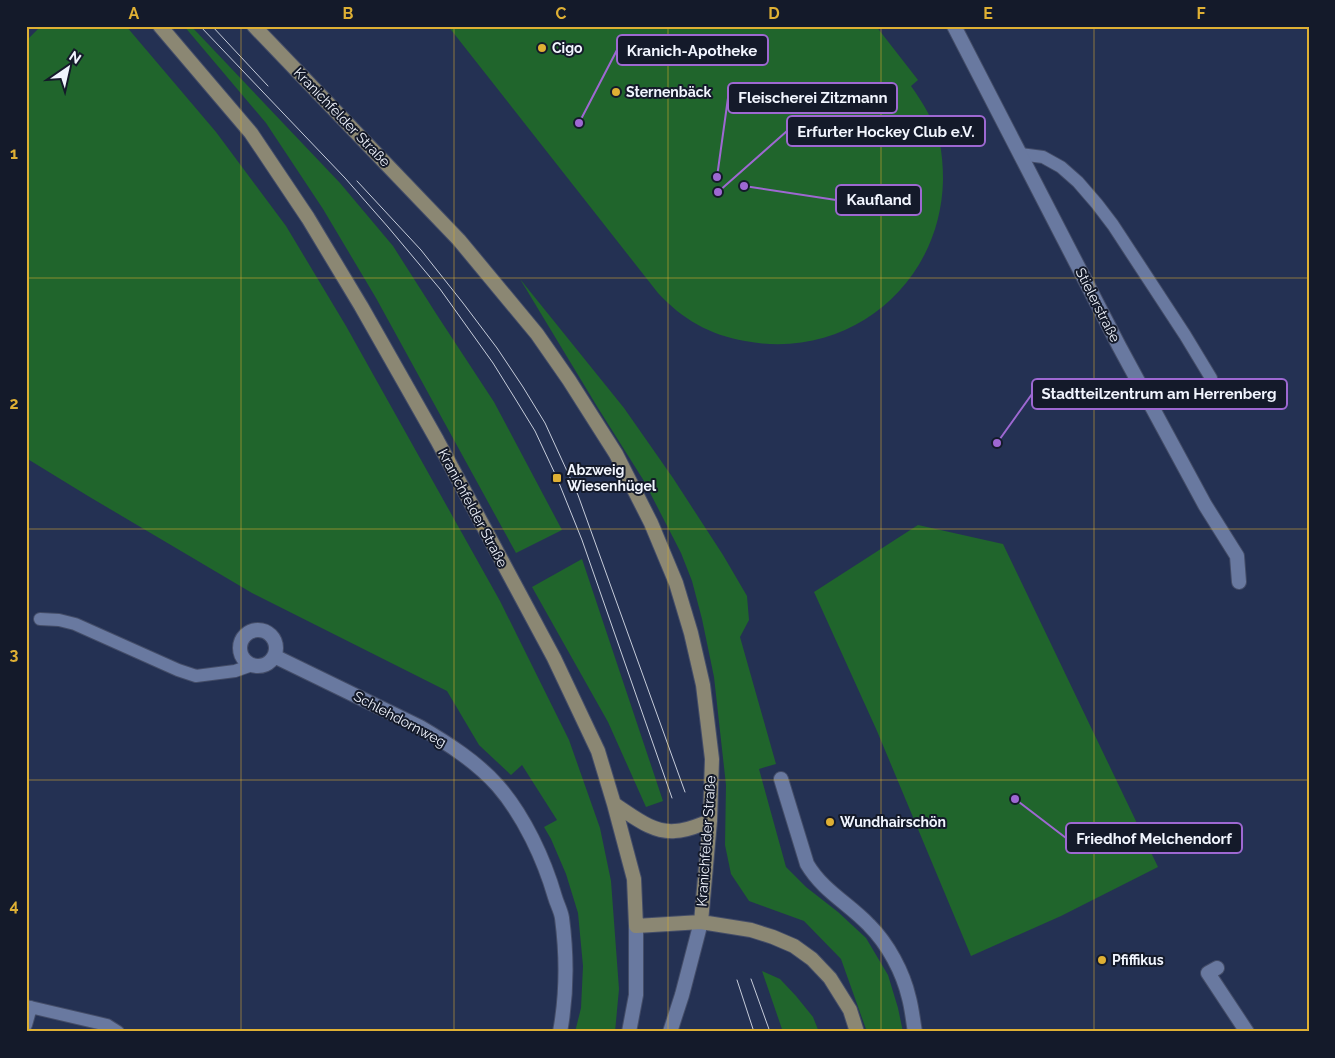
<svg xmlns="http://www.w3.org/2000/svg" width="1335" height="1058" font-family="Raleway,sans-serif">
<style>
.green{fill:#20652c}
.lines{fill:none;stroke-linecap:round;stroke-linejoin:round}
.service-casing{stroke:#444d68;stroke-width:14}
.minor-casing{stroke:#444d68;stroke-width:16}
.secondary-casing{stroke:#444d68;stroke-width:16}
.service{stroke:#6979a0;stroke-width:12}
.minor{stroke:#6979a0;stroke-width:14}
.secondary{stroke:#8b8773;stroke-width:14}
.tram{stroke:#c6ccda;stroke-width:1}
.grid{fill:none;stroke:#dfb034;stroke-width:1;stroke-opacity:0.55}
.poi-dot{fill:#dfb034;stroke:#141a2a;stroke-width:2}
.labels{text-anchor:middle;dominant-baseline:central;stroke-width:4;stroke-linejoin:round;paint-order:stroke}
.poi-label{font-size:14px;font-weight:bold;fill:#f1f5fe;stroke:#141a2a;text-anchor:start}
.street-label{font-size:14px;fill:#f1f5fe;stroke:#141a2a}
.leader{fill:none;stroke:#9e68d2;stroke-width:2}
.callout-dot{fill:#9e68d2;stroke:#141a2a;stroke-width:2}
.callout{fill:#141a2a;stroke:#9e68d2;stroke-width:2}
.callout-label{font-size:15px;text-anchor:middle;font-weight:bold;fill:#f1f5fe}
.neatline{fill:none;stroke:#dfb034;stroke-width:2}
.grid-label{font-size:16px;text-anchor:middle;font-weight:bold;fill:#dfb034}
</style>
<rect width="100%" height="100%" fill="#243153"/>
<path class="green" d="M41,26H126L216,132L286,226L346,326L500,601L569,740L600,828L611,881L619,989L615,1032H575L581,1008L583,966L578,913L566,874L551,839L544,827L557,820L522,765L511,775L479,745L447,691L252,593L88,496L26,458V41Z
M184,26H191L340,183L393,246L437,315L494,402L562,530L516,553L376,298L323,209L266,123Z
M448,26H876L918,80L911,86C923,103 933,119 939,139C942,153 943,166 943,180C941,285 848,361 745,341C710,335 682,319 658,293Z
M520,279L624,408L673,478L723,555L747,596L749,620L740,637L776,764L759,769L786,867L806,887L838,912L866,938L888,975L898,1008L903,1032H867L841,959L804,921L749,901L731,874L725,845L726,785L714,677L702,619L692,581L681,553L644,481L598,408Z
M918,525L1003,544L1158,867L1061,916L971,956L877,731L814,592Z
M582,559L663,801L646,807L608,722L532,587Z
M762,971L780,979L796,996L813,1017L819,1032H783Z"/>
<g class="lines">
<defs>
<path id="service" d="M1020,154L1043,157L1061,167L1078,182L1097,204L1113,225L1185,335L1211,378
M40,619L59,620L75,624L178,670L196,676L235,671L252,665
M26,1006L107,1025L118,1032
M26,1025L31,1007"/>
<path id="minor" d="M954,26L1119,346L1205,505L1237,556L1239,582
M240 648a18 18 0 1 1 36 0a18 18 0 1 1-36 0Z
M274,656L420,727C447,743 477,762 498,786C524,816 544,859 555,897C557,904 561,911 562,918C567,956 567,994 560,1032
M781,779L807,864C823,891 848,903 869,925C888,944 903,972 909,998C912,1009 913,1021 915,1032
M1217,968L1208,973L1247,1032
M629,1032L636,995V926
M670,1032L682,995L701,922"/>
<path id="secondary" d="M160,26L251,133L308,218L361,306L437,440L554,658L598,751L614,804L634,879L636,926L701,922L751,930L773,937L794,946L812,959L830,978L850,1010L857,1032
M254,26L459,240L537,334L569,380L616,454L651,523L676,583L691,633L703,685L712,759L710,821L701,922
M614,804C633,816 652,833 675,831C687,831 699,825 710,821"/>
</defs>
<use href="#service" class="service-casing"/>
<use href="#minor" class="minor-casing"/>
<use href="#secondary" class="secondary-casing"/>
<use href="#service" class="service"/>
<use href="#minor" class="minor"/>
<use href="#secondary" class="secondary"/>
<path class="tram" d="M200,26L345,178L388,227L440,289L493,363L516,400L535,431L557,478L582,540L672,798
M212,26L268,86
M357,181L421,250L463,303L497,348L523,387L545,423L578,495L685,792
M751,979L770,1032
M737,980L754,1032"/>
</g>
<path class="grid" d="M241,26V1032M454,26V1032M668,26V1032M881,26V1032M1094,26V1032M26,278H1309M26,529H1309M26,780H1309"/>
<g class="poi-dot">
<circle cx="542" cy="48" r="5"/>
<circle cx="616" cy="92" r="5"/>
<rect x="552" y="473" width="10" height="10" rx="2.5"/>
<circle cx="830" cy="822" r="5"/>
<circle cx="1102" cy="960" r="5"/>
</g>
<g class="labels">
<g class="poi-label">
<text x="552" y="48">Cigo</text>
<text x="626" y="92">Sternenbäck</text>
<text x="567" y="470">Abzweig<tspan x="567" dy="16">Wiesenhügel</tspan></text>
<text x="840" y="822">Wundhairschön</text>
<text x="1112" y="960">Pfiffikus</text>
</g>
<g class="street-label">
<text transform="translate(342 117) rotate(46)">Kranichfelder Straße</text>
<text transform="translate(1098 305) rotate(63)">Stielerstraße</text>
<text transform="translate(473 508) rotate(62)">Kranichfelder Straße</text>
<text transform="translate(400 719) rotate(28)">Schlehdornweg</text>
<text transform="translate(706 841) rotate(-86)">Kranichfelder Straße</text>
</g>
</g>
<path class="leader" d="M579 123L617 50M717 177L728 98M718 192L787 131M744 186L836 200M997 443L1032 394M1015 799L1066 838"/>
<g class="callout-dot">
<circle cx="579" cy="123" r="5"/>
<circle cx="717" cy="177" r="5"/>
<circle cx="718" cy="192" r="5"/>
<circle cx="744" cy="186" r="5"/>
<circle cx="997" cy="443" r="5"/>
<circle cx="1015" cy="799" r="5"/>
</g>
<g class="callout">
<rect x="617" y="35" width="151" height="30" rx="5"/>
<rect x="728" y="83" width="169" height="30" rx="5"/>
<rect x="787" y="116" width="198" height="30" rx="5"/>
<rect x="836" y="185" width="85" height="30" rx="5"/>
<rect x="1032" y="379" width="255" height="30" rx="5"/>
<rect x="1066" y="823" width="176" height="30" rx="5"/>
</g>
<g class="callout-label">
<text x="692" y="56">Kranich-Apotheke</text>
<text x="813" y="103">Fleischerei Zitzmann</text>
<text x="886" y="137">Erfurter Hockey Club e.V.</text>
<text x="879" y="205">Kaufland</text>
<text x="1159" y="399">Stadtteilzentrum am Herrenberg</text>
<text x="1154" y="844">Friedhof Melchendorf</text>
</g>
<rect width="1335" height="1058" fill="none" stroke="#141a2a" stroke-width="55"/>
<g transform="translate(68 68) rotate(34)" stroke="#141a2a" stroke-width="4" paint-order="stroke">
<path d="M0-4L9 19L0 12L-9 19Z" fill="#f1f5fe"/>
<text y="-8" font-size="14" font-weight="bold" text-anchor="middle" fill="#f1f5fe">N</text>
</g>
<rect x="28" y="28" width="1280" height="1002" class="neatline"/>
<g class="grid-label">
<text x="134" y="19">A</text>
<text x="348" y="19">B</text>
<text x="561" y="19">C</text>
<text x="774" y="19">D</text>
<text x="988" y="19">E</text>
<text x="1201" y="19">F</text>
<text x="14" y="159">1</text>
<text x="14" y="409">2</text>
<text x="14" y="660">3</text>
<text x="14" y="911">4</text>
</g>
</svg>
